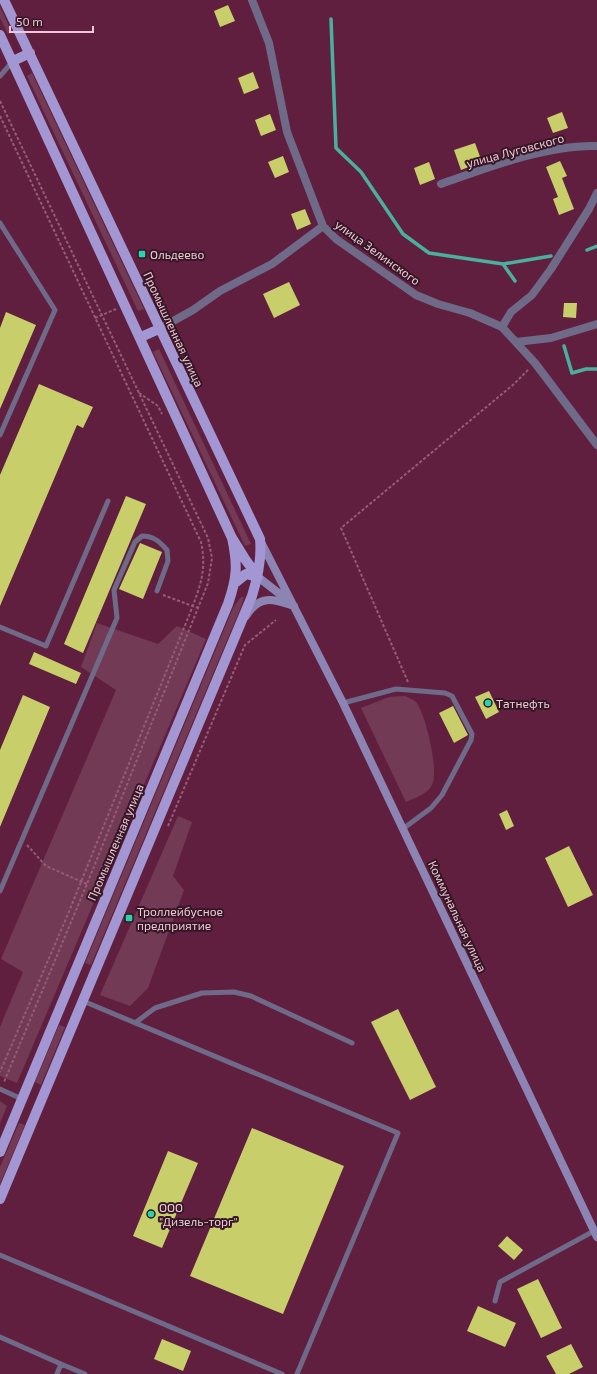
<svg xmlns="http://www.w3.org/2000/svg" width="597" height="1374" font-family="'Exo 2',sans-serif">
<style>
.green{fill:#723a54}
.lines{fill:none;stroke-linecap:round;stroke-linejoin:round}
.stream{stroke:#49b09e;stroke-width:3.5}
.building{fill:#c7ce6a}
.path{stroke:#955c77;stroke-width:2;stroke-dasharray:3 2;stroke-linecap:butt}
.service{stroke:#6f6a88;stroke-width:5}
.minor{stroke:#6f6a88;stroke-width:8}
.secondary{stroke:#8c84b3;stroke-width:8}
.primary{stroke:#a297d3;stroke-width:10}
.poi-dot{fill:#27d5ad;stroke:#351725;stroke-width:1.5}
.labels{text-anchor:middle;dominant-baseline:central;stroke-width:4;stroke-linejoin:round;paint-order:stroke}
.street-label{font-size:12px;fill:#f0c7d7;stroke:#351725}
.poi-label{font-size:12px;fill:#f0c7d7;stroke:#351725;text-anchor:start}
</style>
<rect width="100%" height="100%" fill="#611f40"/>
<path class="green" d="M0,7L12,32L8,34L0,18Z
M32,73L144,309L138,311L27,76Z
M159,349L251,544L245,546L153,352Z
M241,597H244L241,607L91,965L85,963L233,608Z
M97,623L158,644L177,626L206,639L17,1083L0,1076V1027L23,972L1,959L116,690L81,667Z
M405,696C408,698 413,699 416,702C426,715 439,770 432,785C427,794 415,798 406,802L361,708L389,697Z
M178,816L192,822L173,876L184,890L148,988L130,1006L100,995Z
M59,1025L65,1027L41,1085L35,1082Z
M0,1101L7,1106L0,1123Z
M19,1123L25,1125L0,1184V1167Z"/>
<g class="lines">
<path class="stream" d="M331,19L336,148L361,172L403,234L429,253L503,264L551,256
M587,250L597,246
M503,264L515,281
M564,346L572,373L586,369H597"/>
</g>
<path class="building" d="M228,5L235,21L220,27L214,11Z
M253,72L259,88L244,94L238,78Z
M562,112L568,128L553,133L547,118Z
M270,114L276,130L261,136L255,120Z
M475,143L482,162L461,170L454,150Z
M283,156L289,172L275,178L268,162Z
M560,161L567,176L562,178L574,209L559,215L553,199L558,197L546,167Z
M429,162L435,179L420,185L414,168Z
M305,209L311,224L297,230L291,214Z
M289,282L300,305L274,318L263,294Z
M564,303H577L576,318L563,317Z
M6,312L36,325L0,409V328Z
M39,384L93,407L83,428L77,425L0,606V475Z
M126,496L146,504L83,653L64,644Z
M140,543L162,552L143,599L119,589Z
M34,652L81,673L76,684L29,664Z
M489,691L499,712L486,719L475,697Z
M23,695L50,707L0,827V750Z
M453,706L468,735L454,743L439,713Z
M507,810L514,826L506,830L499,814Z
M569,846L593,895L568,907L545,858Z
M398,1009L436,1087L410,1100L371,1022Z
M252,1128L344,1166L283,1314L190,1276Z
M168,1151L198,1163L162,1248L133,1236Z
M507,1236L523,1250L514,1260L498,1246Z
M538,1279L562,1328L541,1338L517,1289Z
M478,1306L516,1323L505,1347L467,1331Z
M162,1339L191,1351L183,1371L154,1359Z
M571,1344L583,1367L569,1374H556L546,1356Z"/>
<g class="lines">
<path class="path" d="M0,101L208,538L212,558L208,583L87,884L4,1082
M0,116L201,542C207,570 200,587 190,613L68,914L0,1072
M95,318L116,309
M139,393L158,406L162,414
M163,595L198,608
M408,682L341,528L514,384L529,369
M168,826L245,645L276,620
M27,845L46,866L87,884"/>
<path class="service" d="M0,76L13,61
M0,223L55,310L0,435
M0,627L46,646L108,501
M343,703L396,689L445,693L452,696L472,734L471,740L442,795L431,808L404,828
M0,891L117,618L114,590L135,542L142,536C154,536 160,542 167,550L168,561L157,591
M83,1001L398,1133L297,1374
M135,1023L155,1008L202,993L234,992L251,996L352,1043
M0,1089L22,1099
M0,1255L282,1374
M495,1301L500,1282L594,1231
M0,1337L61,1364L57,1374
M61,1364L85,1374"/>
<path class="minor" d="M441,184C486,168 549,144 597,146
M323,226L336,239L416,295L438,304L470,313L502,327L535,363L597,445
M502,327L511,312L532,295L551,269L589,209L597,193
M159,329L193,310L220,291L272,264L323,226L287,132L269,43L252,0
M516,342L551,338L597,324"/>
<path class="secondary" d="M260,540L343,703L597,1237
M258,577L290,602
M246,616C260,594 273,599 294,606"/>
<path class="primary" d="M0,35L232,538L245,559L258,577
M13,61L30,53
M141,337L159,329
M236,582L246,574L258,577
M0,1152L228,604C237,578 238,565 232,538
M0,1199L252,596C258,577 262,559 260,539L4,0"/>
</g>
<g class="poi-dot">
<rect x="138" y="250" width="8" height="8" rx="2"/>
<circle cx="488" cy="703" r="4"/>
<rect x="125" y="914" width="8" height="8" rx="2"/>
<circle cx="151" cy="1214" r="4"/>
</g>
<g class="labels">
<g class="street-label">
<text transform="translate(515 150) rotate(-15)">улица Луговского</text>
<text transform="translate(378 252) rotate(36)">улица Зелинского</text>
<text transform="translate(174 329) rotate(65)">Промышленная улица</text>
<text transform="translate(115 842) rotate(-67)">Промышленная улица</text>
<text transform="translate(458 916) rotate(65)">Коммунальная улица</text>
</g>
<g class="poi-label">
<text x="150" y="254">Ольдеево</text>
<text x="496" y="703">Татнефть</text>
<text x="137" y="911">Троллейбусное<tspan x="137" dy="14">предприятие</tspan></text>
<text x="159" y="1207">ООО<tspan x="159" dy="14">"Дизель-торг"</tspan></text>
</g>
</g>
<path d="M10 26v6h83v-6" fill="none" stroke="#f0c7d7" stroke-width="2"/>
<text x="16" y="26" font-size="12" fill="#f0c7d7" stroke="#351725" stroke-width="3" paint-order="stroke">50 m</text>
</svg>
